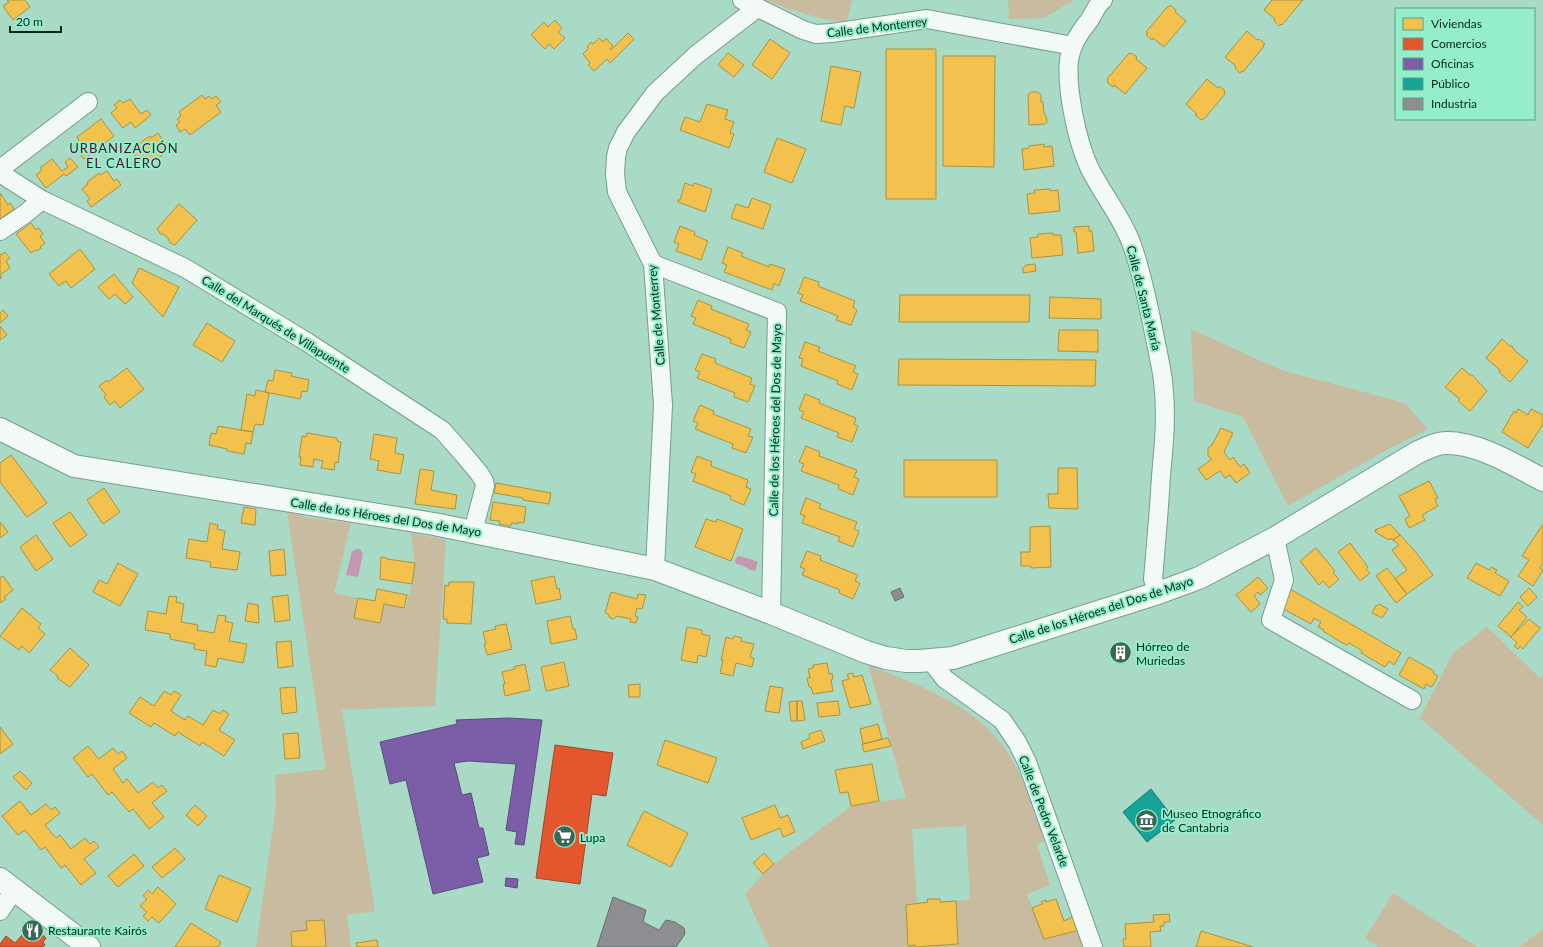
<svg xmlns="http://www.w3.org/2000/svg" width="1543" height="947" font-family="Lato,sans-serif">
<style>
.green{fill:#c8bba0;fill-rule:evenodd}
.water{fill:#c597b2}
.homes{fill:#f2c14e;stroke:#a9933f}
.shops{fill:#e4572e;stroke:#a04928}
.offices{fill:#7b5ea7;stroke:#564e7d}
.public{fill:#17a398;stroke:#107e72}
.industry{fill:#8d8d92;stroke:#636f6e}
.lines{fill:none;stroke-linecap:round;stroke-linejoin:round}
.minor-casing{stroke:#759e8f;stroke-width:20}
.tertiary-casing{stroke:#759e8f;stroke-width:24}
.primary-casing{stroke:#759e8f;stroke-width:24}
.minor{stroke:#f2f9f6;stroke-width:18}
.tertiary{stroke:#f2f9f6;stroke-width:22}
.primary{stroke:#f2f9f6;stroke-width:22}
.labels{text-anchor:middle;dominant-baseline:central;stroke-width:4;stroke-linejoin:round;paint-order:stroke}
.street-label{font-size:12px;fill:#00281b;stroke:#94eeca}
.poi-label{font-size:12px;fill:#00281b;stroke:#94eeca;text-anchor:start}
.neighbourhood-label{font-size:13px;letter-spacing:1px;fill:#4c0f35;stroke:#94eeca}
</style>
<rect width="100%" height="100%" fill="#a8dac6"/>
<path class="green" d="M765,0H852L847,22C819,20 791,10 765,0Z
M1008,0H1074L1044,18L1009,19Z
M1191,329L1281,370L1405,403L1428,429L1381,453L1288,506L1243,417L1194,401Z
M287,512L310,518L351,523L334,593L358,598L354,618L380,623L384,604L405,608L412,584L415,563L411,533L446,540L435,706L342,710L375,911L347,915L351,947H256L276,805L275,775L326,769Z
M1487,627L1540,678L1543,676V825L1420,718L1453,653Z
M868,665C919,686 976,704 1008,753C1025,779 1036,811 1047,840L1037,844L1050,885L1027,894L1032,908L1080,930L1086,947H769L745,894L763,874L774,864L851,806L906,798ZM966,826L970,900L956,901L958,944L915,947V945L908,946L906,905L917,903L912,829Z
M1393,893L1477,947H1378L1365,938Z
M1543,929V947H1519Z"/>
<path class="water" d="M356,549H360L363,554L358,577L346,575L352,551H354Z
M738,556L750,559L758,562L755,571C748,570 742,564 736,564L735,560Z"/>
<path class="homes" d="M7,0H25L30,7L13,20L3,6L9,2Z
M1272,0H1303L1282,25L1281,24L1279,26L1274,21L1275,19L1264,10Z
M1170,5L1176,10L1175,12L1186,21L1164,47L1153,38L1152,40L1146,35L1148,33L1146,32L1168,6L1169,7Z
M555,20L562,28L558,32L565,38L554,49L549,44L545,49L531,35L544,22L548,27Z
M1247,31L1257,40L1259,39L1265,44L1263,45L1264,46L1243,72L1242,71L1240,73L1235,68L1236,66L1225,57Z
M628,33L634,39L610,63L607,59L594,71L588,65L590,63L583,54L589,48L587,47L591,42L593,44L599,38L603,42L606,38L613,46L610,49L611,50Z
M770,39L790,53L772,79L752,65Z
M886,49H936V199H886Z
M728,53L744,65L734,77L718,65Z
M1129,53L1130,54L1131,53L1137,57L1136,59L1147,68L1125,94L1114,85L1113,87L1107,82L1108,80L1107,79Z
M943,56H995L994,167L943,166Z
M831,66L861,72L854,108L845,106L841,125L821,121Z
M1207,79L1218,88L1220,86L1225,91L1224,92L1225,94L1204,119H1203L1201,120L1195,115L1197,114L1186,104Z
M1031,92H1038L1041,95V102H1043L1044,114L1046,116L1047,122L1045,124L1029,125L1028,95Z
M202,95L205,99L209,96L212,99L216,96L221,102L216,105L221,112L190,135L185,129L180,132L176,125L180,122L177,119L181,116L179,112Z
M130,99L141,114L147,110L151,115L135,128L131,122L123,128L111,113L117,108L114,105L120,100L123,103Z
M707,104L728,110L725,119L734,122L730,133L734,134L729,148L680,130L685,117L700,122Z
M101,119L114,136L84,159L73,145L79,140L77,137Z
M158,133L165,144L168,142L172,148L142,170L138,164L140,162L133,152L139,147L138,145L144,140L150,136L151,138Z
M777,138L806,149L792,183L764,172Z
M1044,144V147L1052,146L1054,166L1024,170L1022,149L1029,148V146Z
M70,158L78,167L66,176L64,174L46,188L36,175L42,170L40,168L52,159L62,171L68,167L65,162Z
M107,171L114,181L117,179L121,185L91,207L87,201L90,199L82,189L88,184L87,182L93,178L99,173L100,175Z
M685,183L693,186L694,183L712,189L705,212L678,202V200H680Z
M1050,189V191L1058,190L1060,211L1029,214L1027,194L1035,193L1034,190Z
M0,193L8,205L10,203L14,209L0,219Z
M752,198L771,205L763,229L731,218L736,204L748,208Z
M179,204L197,220L175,245L170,243L168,238L163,234H160L159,231L157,229Z
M31,223L36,230L39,228L43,234L40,236L45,243L40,247L41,248L37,251L36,250L31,253L16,234Z
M680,226L695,232L694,235L708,241L701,260L676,251L679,244L674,242Z
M1089,226V231H1092L1094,251L1078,253L1076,232H1074V227Z
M1053,233V235H1061L1063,255L1032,258L1030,238L1038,237V234Z
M728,247L743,253L741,256L769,267L770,264L785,269L779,286L774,283L772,290L724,272L727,265L722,263Z
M80,249L95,269L71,288L66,281L59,286L49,274Z
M5,252L10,258L6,261L10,268L0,275L2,277L0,279V254L1,255Z
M1035,264L1036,271L1023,273V268L1026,265Z
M139,268L179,287L163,317L132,283Z
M114,274L133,297L125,304L115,294L109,299L98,287Z
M804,277L819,282L818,286L855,301L853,307L857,310L851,325L836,320L838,316L800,301L803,295L798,293Z
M900,295H1030L1029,322H899Z
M1050,297L1101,299V319L1049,318Z
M698,300L712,306L711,309L749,324L746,330L751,332L744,348L730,343L731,339L693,324L696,318L691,316Z
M3,310L8,316L0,323V313Z
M207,323L235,341L222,362L193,345Z
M0,326L7,335L0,340Z
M1059,330H1098V352L1058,351Z
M1502,339L1510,346H1512L1515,351L1528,361L1510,382L1499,372L1500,370L1486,358Z
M805,342L820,347L818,351L856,366L853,372L858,374L852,390L837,384L838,381L801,366L803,359L799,358Z
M702,354L716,359L715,363L752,378L750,384L755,386L748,402L734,397L735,393L697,378L700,372L695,370Z
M899,359L1096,360L1095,386L898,385Z
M127,368L144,389L120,408L115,401L110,405L104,397L106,395L99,386L107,380L108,382Z
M1462,368L1470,375H1472L1487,391L1470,411L1458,401L1460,399L1445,387Z
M275,370L292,373L291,376L309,380L307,392L302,391L300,399L265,392L268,380L273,381Z
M256,390L269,393L263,425L255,424L253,432L241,430L247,394L255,396Z
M805,394L820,400L819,403L856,418L854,424L858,426L852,442L837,437L839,433L801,418L804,412L799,410Z
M700,405L714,411L713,414L751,429L748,436L753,437L746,453L732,448L733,444L695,429L698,423L693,421Z
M1518,409L1528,415L1531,409L1543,415V424L1528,448L1502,432L1514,411L1516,413Z
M218,426L253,432L251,444L246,443L244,454L227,451V449L209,445L211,433L216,434Z
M1221,428L1233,433L1224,452L1230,460L1233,457L1240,467L1244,464L1250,473L1236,483L1230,475L1225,478L1220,471L1206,480L1198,469L1212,459L1208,456V448L1212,445Z
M307,433L337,438V441L341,442L338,463L335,462L334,470L321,468L323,461L314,459L313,467L300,465L301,457H299L302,436L306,437Z
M374,434L397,438L395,453L404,455L400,474L377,470L379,461L370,459Z
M806,446L820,452L819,456L857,470L854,477L859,479L853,495L838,489L839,485L801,471L804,464L799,462Z
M11,455L47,503L27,517L0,482V463Z
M697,456L712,462L711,466L748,480L746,487L751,489L744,505L730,499L731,496L693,481L696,474L691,472Z
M904,460H997V497H904Z
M1058,468H1077L1078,509L1049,508L1048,494H1058Z
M420,469L434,471L431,490L457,495L455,509L415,504Z
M1429,481L1438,498L1435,499L1438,506L1422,515L1425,520L1409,528L1405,519L1410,516L1399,496Z
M496,483L551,493L549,504L523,500V498L494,493Z
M104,488L120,512L103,524L87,500Z
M806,498L821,504L819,508L857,522L854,529L859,531L853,547L838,541L840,537L802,523L805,516L800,514Z
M493,502L526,507L524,523L518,522V524L511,523V526L499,524L500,521L490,520Z
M244,507L256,509L255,525L241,523Z
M70,512L87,535L70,547L53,523Z
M706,519L716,522L717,519L743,529L731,561L695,547Z
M0,522L8,532L0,538Z
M210,523L218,525L217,529L225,531L222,549L240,552L237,570L210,567L211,562L186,558L189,539L207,542Z
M1390,524L1400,535L1393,540L1390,538L1389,540L1375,532L1377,530H1375Z
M1543,524V563L1540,568L1543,570L1533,586L1518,576L1529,560L1522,556Z
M1050,526L1051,567L1031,568V566H1021V552H1030V527Z
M36,535L53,559L36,571L20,547Z
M1400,535L1414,550L1433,575L1407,594L1395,579L1407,570L1392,550L1399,545L1393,540Z
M1350,543L1368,567L1366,569L1370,573L1360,581L1338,552Z
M1316,548L1335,571L1333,573L1339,579L1329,588L1323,581L1319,585L1300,561Z
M284,549L286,575L271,576L269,551Z
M807,551L821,556L820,560L858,575L855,581L860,583L853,599L839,593L840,590L802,575L805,569L800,567Z
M381,557L387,558V559L415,563L412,584L380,579Z
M118,563L138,574L120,606L93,592L99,580L107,584Z
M1476,563L1489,570L1491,567L1497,570L1495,573L1509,581L1500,596L1467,578Z
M1387,568L1407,594L1396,603L1376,576Z
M3,576L13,590L4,597L6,599L0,603V578Z
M554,576L557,589L559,588L561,599L536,604L531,581Z
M1258,577L1268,588L1260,595L1258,592L1254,596L1260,604L1251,612L1236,595Z
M449,582H474L471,624L447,623V619H443L445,585L449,586Z
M1529,588L1537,597L1528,606L1520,597Z
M377,589L407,595L404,608L384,604L380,623L354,618L358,598L375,601Z
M1290,589L1401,653L1394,665L1389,661L1385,667L1361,653L1362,651L1356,647L1349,643L1347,645H1346L1323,631L1324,630L1318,627L1321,622L1314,618L1311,624L1280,607Z
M611,592L637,599L638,594L646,595L642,609L637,608L635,616L638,617L636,623L630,622L631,619L617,616L613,619L610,618L608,614L605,613Z
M288,595L290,620L275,622L272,597Z
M169,596L177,597L176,602L184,604L181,622L198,625L197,630L214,633L218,615L226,616L225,621L233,623L229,641L247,644L243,663L218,658L216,667L205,665L207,651L194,649L195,644L170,639V634L145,630L148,611L166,614Z
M1518,602L1523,607L1519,610L1527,617L1511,637L1498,626Z
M248,603L258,605L259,623L245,621Z
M1379,604L1388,609L1382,618L1372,613L1376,605L1377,606Z
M22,608L41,624L38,628L45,634L29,653L22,646L19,650L0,636Z
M570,616L573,629H575L577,639L551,644L547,621Z
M1529,619L1540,628L1523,649L1520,646L1518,649L1514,646L1517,643L1511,637Z
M506,624L512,649L487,655L484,644H486L483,632L496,629L495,626Z
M687,627L702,630V634L710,636L706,657L698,655L697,663L681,660Z
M734,636L742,638L741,641L754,644L750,657L754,658L752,667L736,663L733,676L720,673L723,660H721L726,637L733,639Z
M291,641L293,666L278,668L276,642Z
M1118,644L1130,649L1125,661L1113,656Z
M70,648L89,665L70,687L57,678L58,676L50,670Z
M1409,657L1434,671L1433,673L1438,676L1432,687L1426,684L1424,689L1399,675Z
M564,662L569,686L546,691L541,667Z
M827,663L829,674L832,673L833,679L831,680L833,691L813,694L811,687H809L807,678H810L808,669L813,668V665Z
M525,664L530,690L505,696L503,684H505L502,672L515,669L514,667Z
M853,673L854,677L862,675L871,704L850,708L842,681L849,679L847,674Z
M640,684V697H629L628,685Z
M770,686L783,688L779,713L765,711Z
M295,687L297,712L282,714L280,688Z
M164,691L171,695L174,691L181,695L171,711L185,720L188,716L203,725L213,710L220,714L223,710L229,714L219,730L235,740L224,756L202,742L200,746L178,732L175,736L154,723L151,727L129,713L140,697L154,706Z
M797,701V721H791L789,702Z
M797,701H802L805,720L797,721Z
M838,701L840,715L819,717L817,703Z
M878,724L882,739L863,744L860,729Z
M0,727L13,744L0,754Z
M821,730L825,741L803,749L801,742L810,738L809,734Z
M298,733L300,758L285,759L283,734Z
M888,738L891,746L864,752L862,744Z
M665,740L717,758L708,783L657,765Z
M88,746L99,759L113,748L118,754L122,751L127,758L113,769L123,783L127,779L138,793L153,782L158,788L162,785L167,791L152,803L164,817L149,829L133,809L129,812L112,792L108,795L92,774L88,777L73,758Z
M872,764L879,801L851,806L848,792L840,793L835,770Z
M20,771L32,783L26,790L13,777Z
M20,801L31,815L46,804L51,810L55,807L60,813L45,825L56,838L60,835L71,849L85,838L90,844L94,841L99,847L84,859L96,873L81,885L65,865L61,868L45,847L41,850L25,830L18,835L2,816Z
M195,805L207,816L198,826L186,815Z
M775,805L780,818L788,815L795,832L783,837L780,828L751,840L742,818Z
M644,811L688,833L671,867L627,845Z
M175,848L185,859L162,878L152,867Z
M764,853L774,864L763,874L753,863Z
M134,854L144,866L118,887L108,876Z
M219,875L251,888L237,922L205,909Z
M158,887L176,904L159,923L152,917L148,921L143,916L147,912L140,906L147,899L143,896L148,890L152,894Z
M927,899H940V902L956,901L958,944L915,947V945L908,946L906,905L928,902Z
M1056,899L1064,921L1075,916L1080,930L1044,939L1032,908L1042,904L1041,902L1046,900V902Z
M1169,914L1170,922H1164V926H1160L1161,931L1150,932L1151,947H1124L1123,939H1126L1125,924L1154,922L1153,915Z
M324,920L326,947H292L291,932L307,930L306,921Z
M191,923L221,942L218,947H175Z
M1201,931L1224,938L1253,947H1196Z
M377,940L378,947H357L356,943Z"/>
<path class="shops" d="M555,745L613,753L606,796L592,794L580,884L536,878Z
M31,925L46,938L43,942L45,945L43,947H0V944L6,936L15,943Z"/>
<path class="offices" d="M509,718L542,720L524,845L515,844L517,832L506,830L516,764L468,761L454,763L462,795L471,793L479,828H483L489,855L477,858L483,882L433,894L406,780L390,784L380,742L457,724L456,720Z
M506,878L518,879L517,888L505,886Z"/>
<path class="public" d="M1151,789L1175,820L1147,842L1123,812Z"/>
<path class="industry" d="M900,588L904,597L895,601L891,592Z
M613,897L646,910L643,922L659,930L666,920L675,922L684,928L685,934L676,947H597Z"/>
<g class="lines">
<defs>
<path id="minor" d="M742,0L803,30L816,34L832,33L927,19L1073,46
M1103,0C1096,5 1093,16 1088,22C1079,33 1071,46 1069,60C1066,89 1077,141 1089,167C1102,194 1122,217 1132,245C1142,273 1148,304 1154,333C1157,349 1161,365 1163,381C1167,413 1164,444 1161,476C1159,510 1156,545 1153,579L1158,593
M0,169L88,102
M0,173L42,200L185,268L307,342L442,430L464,455L479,473L484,481L485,486L473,531
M0,231L25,214L42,200
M653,264L777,312L771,613
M1275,538L1284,580L1271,620L1412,700
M655,569L663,405L653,264L617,192L615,174L616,157L618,148L626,132L655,93L696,55L757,8
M931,661L945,679L1002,720L1017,742L1027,762L1093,947
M0,911L14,890"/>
<path id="tertiary" d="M0,429L74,466L434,524L655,569L771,613L866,652L886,658L906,661H919L953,658L1158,593L1199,578L1275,538L1418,452C1426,449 1436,443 1445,443C1478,442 1514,465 1543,480"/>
<path id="primary" d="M0,879L89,947"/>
</defs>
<use href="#minor" class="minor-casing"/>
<use href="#tertiary" class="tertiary-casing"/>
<use href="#primary" class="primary-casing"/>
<use href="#minor" class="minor"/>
<use href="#tertiary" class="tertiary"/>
<use href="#primary" class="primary"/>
</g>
<defs>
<symbol id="building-disc" viewBox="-11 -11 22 22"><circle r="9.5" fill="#3b6657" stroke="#94eeca"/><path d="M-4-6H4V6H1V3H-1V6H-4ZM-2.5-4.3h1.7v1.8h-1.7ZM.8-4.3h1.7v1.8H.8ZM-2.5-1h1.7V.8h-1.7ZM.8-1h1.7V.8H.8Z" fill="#fff"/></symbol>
<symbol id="museum-disc" viewBox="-11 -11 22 22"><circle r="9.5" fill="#3b6657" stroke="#94eeca"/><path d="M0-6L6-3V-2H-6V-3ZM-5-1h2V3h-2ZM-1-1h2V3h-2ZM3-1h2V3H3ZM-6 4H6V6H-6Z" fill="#fff"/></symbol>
<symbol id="supermarket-disc" viewBox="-11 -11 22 22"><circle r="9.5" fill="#3b6657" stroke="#94eeca"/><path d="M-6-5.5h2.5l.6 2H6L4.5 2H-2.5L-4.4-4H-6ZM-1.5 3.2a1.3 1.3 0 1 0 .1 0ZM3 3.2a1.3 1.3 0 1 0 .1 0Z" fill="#fff"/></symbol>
<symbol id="restaurant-disc" viewBox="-11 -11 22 22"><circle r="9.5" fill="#3b6657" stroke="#94eeca"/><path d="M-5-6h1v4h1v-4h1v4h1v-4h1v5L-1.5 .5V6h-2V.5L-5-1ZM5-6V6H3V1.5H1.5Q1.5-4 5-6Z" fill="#fff"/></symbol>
</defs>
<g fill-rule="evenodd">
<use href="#building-disc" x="1108" y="640" width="25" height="25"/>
<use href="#museum-disc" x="1134" y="808" width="25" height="25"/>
<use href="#supermarket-disc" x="552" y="824" width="25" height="25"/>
<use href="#restaurant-disc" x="20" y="918" width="25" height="25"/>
</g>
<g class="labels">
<g class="street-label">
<text transform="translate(877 27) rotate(-7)">Calle de Monterrey</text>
<text transform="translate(1144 298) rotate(76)">Calle de Santa María</text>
<text transform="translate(656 315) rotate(-95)">Calle de Monterrey</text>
<text transform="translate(276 324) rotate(32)">Calle del Marqués de Villapuente</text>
<text transform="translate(775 420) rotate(-89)">Calle de los Héroes del Dos de Mayo</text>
<text transform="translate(386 517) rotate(9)">Calle de los Héroes del Dos de Mayo</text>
<text transform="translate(1101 610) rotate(-18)">Calle de los Héroes del Dos de Mayo</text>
<text transform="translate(1044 811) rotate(69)">Calle de Pedro Velarde</text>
</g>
<g class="poi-label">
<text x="1136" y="646">Hórreo de<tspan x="1136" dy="14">Muriedas</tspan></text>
<text x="1162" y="813">Museo Etnográfico<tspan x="1162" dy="14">de Cantabria</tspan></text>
<text x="580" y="837">Lupa</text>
<text x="48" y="930">Restaurante Kairós</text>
</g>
<g class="neighbourhood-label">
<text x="124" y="148">URBANIZACIÓN<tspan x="124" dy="15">EL CALERO</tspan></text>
</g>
</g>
<rect x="1395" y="8" width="140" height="112" fill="#94eeca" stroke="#599f84"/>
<rect x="1403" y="18" width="20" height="12" fill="#f2c14e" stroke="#599f84"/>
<text x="1431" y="28" font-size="12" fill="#00281b">Viviendas</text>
<rect x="1403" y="38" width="20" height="12" fill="#e4572e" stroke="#599f84"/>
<text x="1431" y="48" font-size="12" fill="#00281b">Comercios</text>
<rect x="1403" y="58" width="20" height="12" fill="#7b5ea7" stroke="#599f84"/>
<text x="1431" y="68" font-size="12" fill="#00281b">Oficinas</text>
<rect x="1403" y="78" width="20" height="12" fill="#17a398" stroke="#599f84"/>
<text x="1431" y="88" font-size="12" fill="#00281b">Público</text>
<rect x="1403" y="98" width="20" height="12" fill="#8d8d92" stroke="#599f84"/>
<text x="1431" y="108" font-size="12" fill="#00281b">Industria</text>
<path d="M10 26v6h51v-6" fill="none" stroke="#00281b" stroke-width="2"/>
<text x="16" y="26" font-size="12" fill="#00281b" stroke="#94eeca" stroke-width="3" paint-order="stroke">20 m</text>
</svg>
